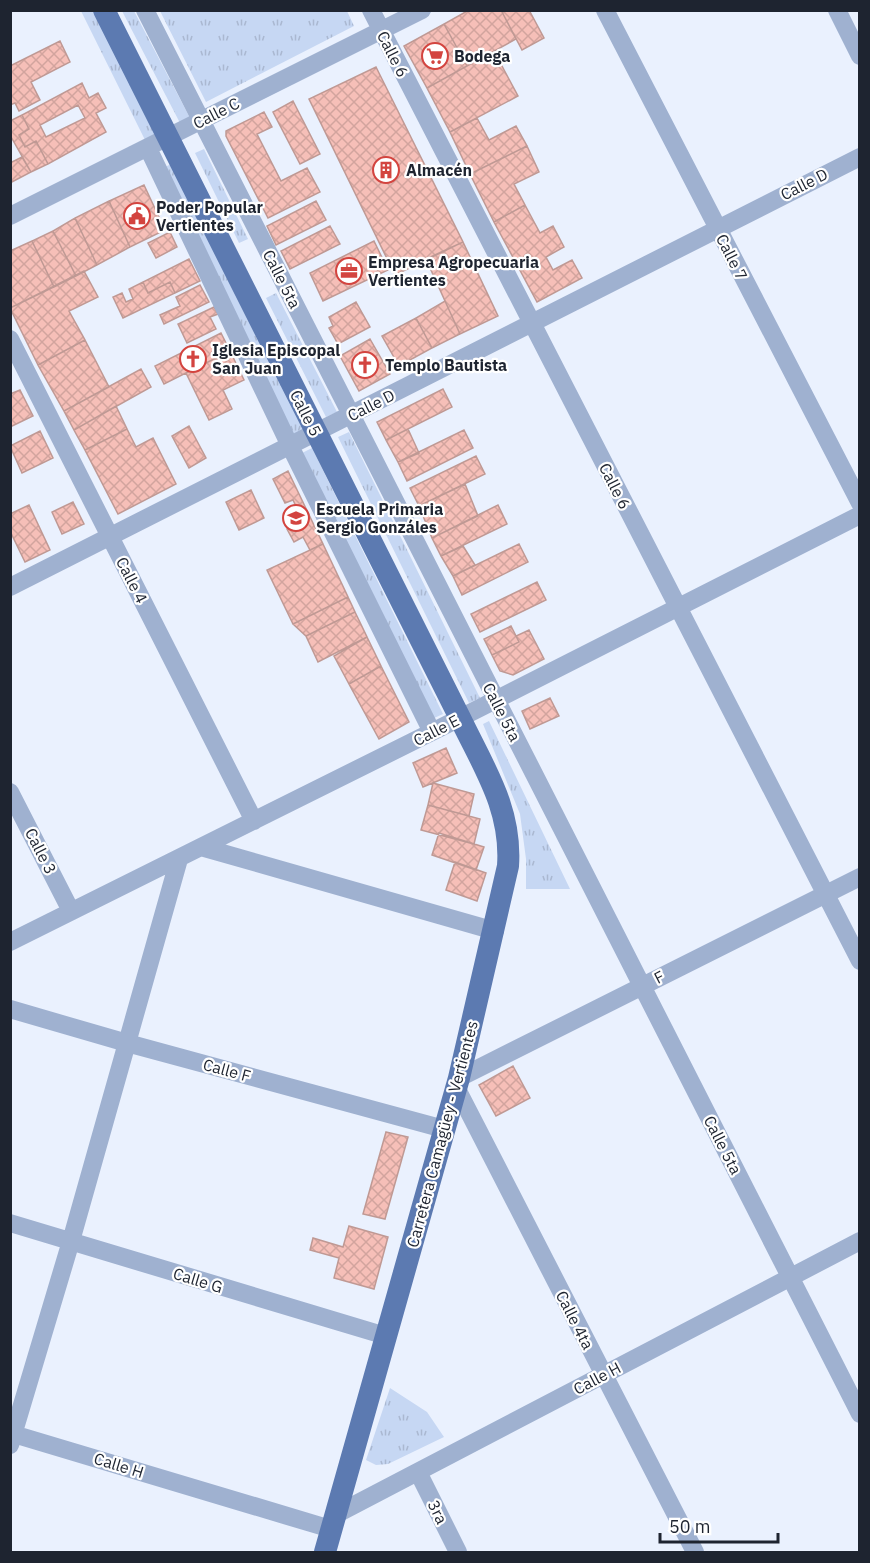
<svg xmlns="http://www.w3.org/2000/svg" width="870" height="1563" font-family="'IBM Plex Sans',sans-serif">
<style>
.grass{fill:url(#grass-tufts)}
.building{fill:url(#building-cross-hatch);stroke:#bf9994;stroke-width:1.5;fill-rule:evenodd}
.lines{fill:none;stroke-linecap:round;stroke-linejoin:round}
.minor{stroke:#9fb1d0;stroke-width:18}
.major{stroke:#5c7ab1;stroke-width:22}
.labels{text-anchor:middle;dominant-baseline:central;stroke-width:4.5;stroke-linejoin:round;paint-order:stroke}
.street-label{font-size:16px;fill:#1e2430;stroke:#fff}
.poi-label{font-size:16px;font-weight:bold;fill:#1e2430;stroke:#fff;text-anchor:start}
</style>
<defs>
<pattern id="grass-tufts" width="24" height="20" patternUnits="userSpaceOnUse" patternTransform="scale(1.5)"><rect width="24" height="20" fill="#c6d7f3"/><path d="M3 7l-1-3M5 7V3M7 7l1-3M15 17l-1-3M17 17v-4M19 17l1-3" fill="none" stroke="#aab8d1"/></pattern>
<pattern id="building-cross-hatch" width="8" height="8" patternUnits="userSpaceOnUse" patternTransform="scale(1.5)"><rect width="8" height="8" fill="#f6bfb8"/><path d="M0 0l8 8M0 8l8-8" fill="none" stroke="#d2a49e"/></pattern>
</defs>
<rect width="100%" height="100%" fill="#eaf1fe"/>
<path class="grass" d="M81,11H94L156,136L146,142Z
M122,11H134L190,118L180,123Z
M160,11H347L354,26L206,102Z
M204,149L248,239L239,243L195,153Z
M173,163L304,429L294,435L163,168Z
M276,293L337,412L326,417L266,298Z
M349,432L480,698L469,703L338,437Z
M312,448L443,714L432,719L302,453Z
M489,721L570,889H526V859L520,814L483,724Z
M390,1388L427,1412L444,1437L388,1464L376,1465L366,1460Z"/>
<path class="building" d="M469,10H501L516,39L467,66L444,24Z
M501,10H529L544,38L522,50Z
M444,24L467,66L427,88L404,46Z
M60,41L70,62L31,82L40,100L19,111L15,103L10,105V66Z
M494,51L518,96L450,132L427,88Z
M376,67L463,242L395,275L309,99Z
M82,83L89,98L98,93L106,108L96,113L106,132L48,164L36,141L25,147L19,135L29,129L22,115ZM78,105L85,118L46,137L40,125Z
M293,101L320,154L300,164L273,112Z
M264,112L272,127L257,134L281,181L307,168L320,192L268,218L226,136V131Z
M22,115L29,129L19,135L25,147L36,141L48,164L31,172L10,135V121Z
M477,118L489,140L516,126L527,146L470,174L450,132Z
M527,146L539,172L514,184L525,205L494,222L470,174Z
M22,157L31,172L10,183V163Z
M144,185L165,230L130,247L109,201Z
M109,201L130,247L97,265L75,218Z
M316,201L326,220L276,245L267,226Z
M525,205L540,233L553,226L564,247L546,257L553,270L572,260L582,278L537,302L494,222Z
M75,218L97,265L76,276L53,231Z
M330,226L340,244L290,269L281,251Z
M53,231L76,276L54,287L32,241Z
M170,232L177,247L156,258L148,243Z
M32,241L54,287L10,308V251Z
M374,241L388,270L323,301L310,273Z
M463,242L498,316L460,334L426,259Z
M189,259L200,281L175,293L170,282L148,293L143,282Z
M84,271L98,297L69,311L85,340L38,365L10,308Z
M143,282L148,293L170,282L175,293L123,318L113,297L122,293L126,302L133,299L129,289Z
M200,285L209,302L164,324L160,315L180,306L176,297Z
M445,301L460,334L432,348L416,318Z
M356,302L370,327L338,344L329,328L333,326L329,317Z
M214,307L218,314L210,317L216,329L187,343L178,324Z
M416,318L432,348L399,366L382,336Z
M221,333L230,351L164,384L155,366Z
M370,339L390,374L359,391L340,356Z
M85,340L109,387L64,411L38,365Z
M230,351L244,380L223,390L232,409L209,420L186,373Z
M141,369L151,387L74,430L64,411Z
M443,389L452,407L386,440L377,422Z
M20,390L33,416L10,427V394Z
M116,406L127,429L85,450L74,430Z
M189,426L206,458L189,468L172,436Z
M127,429L136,447L153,438L176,484L118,514L85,450Z
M408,429L419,453L398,462L386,440Z
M464,430L473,448L407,481L398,462Z
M40,431L53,458L22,473L10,446Z
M476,456L485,474L419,506L410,488Z
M288,471L323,544L310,550L303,537L294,542L287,529L303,521L293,500L285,503L273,479Z
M465,484L478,516L432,538L419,506Z
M251,490L264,518L239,530L226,502Z
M73,502L84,524L62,534L52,512Z
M29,505L50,550L25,562L10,531V514Z
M498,505L507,524L441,556L432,538Z
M323,544L348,597L293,624L267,570Z
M519,544L528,562L462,595L453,576Z
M463,546L475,565L453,576L441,556Z
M537,582L546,600L480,632L471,614Z
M348,597L355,612L306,636L293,624Z
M355,612L367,637L318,662L306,636Z
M511,626L519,642L492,655L484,639Z
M529,630L544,659L513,675L500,671L492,655L519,642L516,636Z
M367,637L381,666L349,684L334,656Z
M381,666L409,722L379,739L349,684Z
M550,698L559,716L530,729L522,711Z
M446,748L457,773L423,787L413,763Z
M433,783L474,794L469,816L428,805Z
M428,805L480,819L474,844L421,830Z
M439,833L484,847L476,870L432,855Z
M455,862L486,873L477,901L446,890Z
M513,1066L530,1098L496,1116L479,1085Z
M386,1132L408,1137L385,1219L363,1214Z
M349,1226L388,1237L374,1289L334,1278L339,1258L310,1250L313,1238L343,1247Z"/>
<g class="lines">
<path class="minor" d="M145,10L860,1414
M371,10L860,961
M605,10L860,503
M837,10L860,56
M148,148L290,446L432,732
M10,216L422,10
M10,339L254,821
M10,587L860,157
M10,792L71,911
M201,847L495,931
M10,942L460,718L860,515
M10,1009L127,1043L444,1129
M459,1078L860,877
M456,1087L695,1552
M10,1223L386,1336
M10,1433L331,1529
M10,1445L71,1241L179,859
M418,1472L458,1552
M335,1515L860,1241"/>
<path class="major" d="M104,10L460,718C484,768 512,809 508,866L459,1078L325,1552"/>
</g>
<defs>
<symbol id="supermarket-ring" viewBox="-11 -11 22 22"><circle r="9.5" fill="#fff" stroke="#d3443f" stroke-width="1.5"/><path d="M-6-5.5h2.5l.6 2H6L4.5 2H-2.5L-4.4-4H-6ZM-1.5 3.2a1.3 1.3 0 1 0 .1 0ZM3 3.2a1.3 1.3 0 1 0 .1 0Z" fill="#d3443f"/></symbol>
<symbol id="building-ring" viewBox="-11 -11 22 22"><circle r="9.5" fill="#fff" stroke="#d3443f" stroke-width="1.5"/><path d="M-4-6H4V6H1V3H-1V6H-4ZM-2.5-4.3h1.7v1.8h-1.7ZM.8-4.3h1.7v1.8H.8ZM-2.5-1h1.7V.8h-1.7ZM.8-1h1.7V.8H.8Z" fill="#d3443f"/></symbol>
<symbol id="civic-ring" viewBox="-11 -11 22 22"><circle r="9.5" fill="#fff" stroke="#d3443f" stroke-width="1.5"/><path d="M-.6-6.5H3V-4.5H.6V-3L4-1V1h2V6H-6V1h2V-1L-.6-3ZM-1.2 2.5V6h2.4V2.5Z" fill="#d3443f"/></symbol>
<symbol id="office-ring" viewBox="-11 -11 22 22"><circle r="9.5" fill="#fff" stroke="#d3443f" stroke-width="1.5"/><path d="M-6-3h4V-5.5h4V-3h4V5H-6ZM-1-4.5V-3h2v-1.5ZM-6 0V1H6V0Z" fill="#d3443f"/></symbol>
<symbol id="church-ring" viewBox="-11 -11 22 22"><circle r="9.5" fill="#fff" stroke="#d3443f" stroke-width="1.5"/><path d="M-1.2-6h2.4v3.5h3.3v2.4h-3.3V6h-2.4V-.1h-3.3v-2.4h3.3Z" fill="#d3443f"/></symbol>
<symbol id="school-ring" viewBox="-11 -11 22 22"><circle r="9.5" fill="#fff" stroke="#d3443f" stroke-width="1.5"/><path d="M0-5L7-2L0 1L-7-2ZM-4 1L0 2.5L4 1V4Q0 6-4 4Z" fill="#d3443f"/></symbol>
</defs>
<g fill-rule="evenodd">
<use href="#supermarket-ring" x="420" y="41" width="30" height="30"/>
<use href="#building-ring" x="371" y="155" width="30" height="30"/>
<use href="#civic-ring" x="122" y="201" width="30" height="30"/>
<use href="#office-ring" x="334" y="256" width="30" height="30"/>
<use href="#church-ring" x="178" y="344" width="30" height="30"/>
<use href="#church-ring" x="350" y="350" width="30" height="30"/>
<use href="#school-ring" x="281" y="503" width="30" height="30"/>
</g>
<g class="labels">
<g class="street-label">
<text transform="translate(393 54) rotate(63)">Calle 6</text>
<text transform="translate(216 113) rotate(-27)">Calle C</text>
<text transform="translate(804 184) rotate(-27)">Calle D</text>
<text transform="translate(732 257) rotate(63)">Calle 7</text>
<text transform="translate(282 279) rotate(63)">Calle 5ta</text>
<text transform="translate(371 405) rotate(-27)">Calle D</text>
<text transform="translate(306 413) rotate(63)">Calle 5</text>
<text transform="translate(615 486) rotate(63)">Calle 6</text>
<text transform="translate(132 580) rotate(63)">Calle 4</text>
<text transform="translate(502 712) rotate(63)">Calle 5ta</text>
<text transform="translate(436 730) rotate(-27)">Calle E</text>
<text transform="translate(41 851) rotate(63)">Calle 3</text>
<text transform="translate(659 977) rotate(-27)">F</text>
<text transform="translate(227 1070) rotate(15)">Calle F</text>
<text transform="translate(442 1134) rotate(-75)">Carretera Camagüey - Vertientes</text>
<text transform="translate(723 1145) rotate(63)">Calle 5ta</text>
<text transform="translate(198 1280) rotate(17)">Calle G</text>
<text transform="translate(575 1320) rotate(63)">Calle 4ta</text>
<text transform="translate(597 1378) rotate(-28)">Calle H</text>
<text transform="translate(119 1465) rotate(17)">Calle H</text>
<text transform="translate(438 1512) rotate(64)">3ra</text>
</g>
<g class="poi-label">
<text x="454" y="56">Bodega</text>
<text x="406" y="170">Almacén</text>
<text x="156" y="207">Poder Popular<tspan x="156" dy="18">Vertientes</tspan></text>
<text x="368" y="262">Empresa Agropecuaria<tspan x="368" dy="18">Vertientes</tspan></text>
<text x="212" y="350">Iglesia Episcopal<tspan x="212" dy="18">San Juan</tspan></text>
<text x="385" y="365">Templo Bautista</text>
<text x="316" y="509">Escuela Primaria<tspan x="316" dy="18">Sergio Gonzáles</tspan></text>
</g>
</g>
<rect width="870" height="1563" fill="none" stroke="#1e2430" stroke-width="24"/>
<path d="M660 1533v9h118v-9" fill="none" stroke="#1e2430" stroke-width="3"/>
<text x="669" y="1533" font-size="18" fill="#1e2430" stroke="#ffffff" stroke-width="4.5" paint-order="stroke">50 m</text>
</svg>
